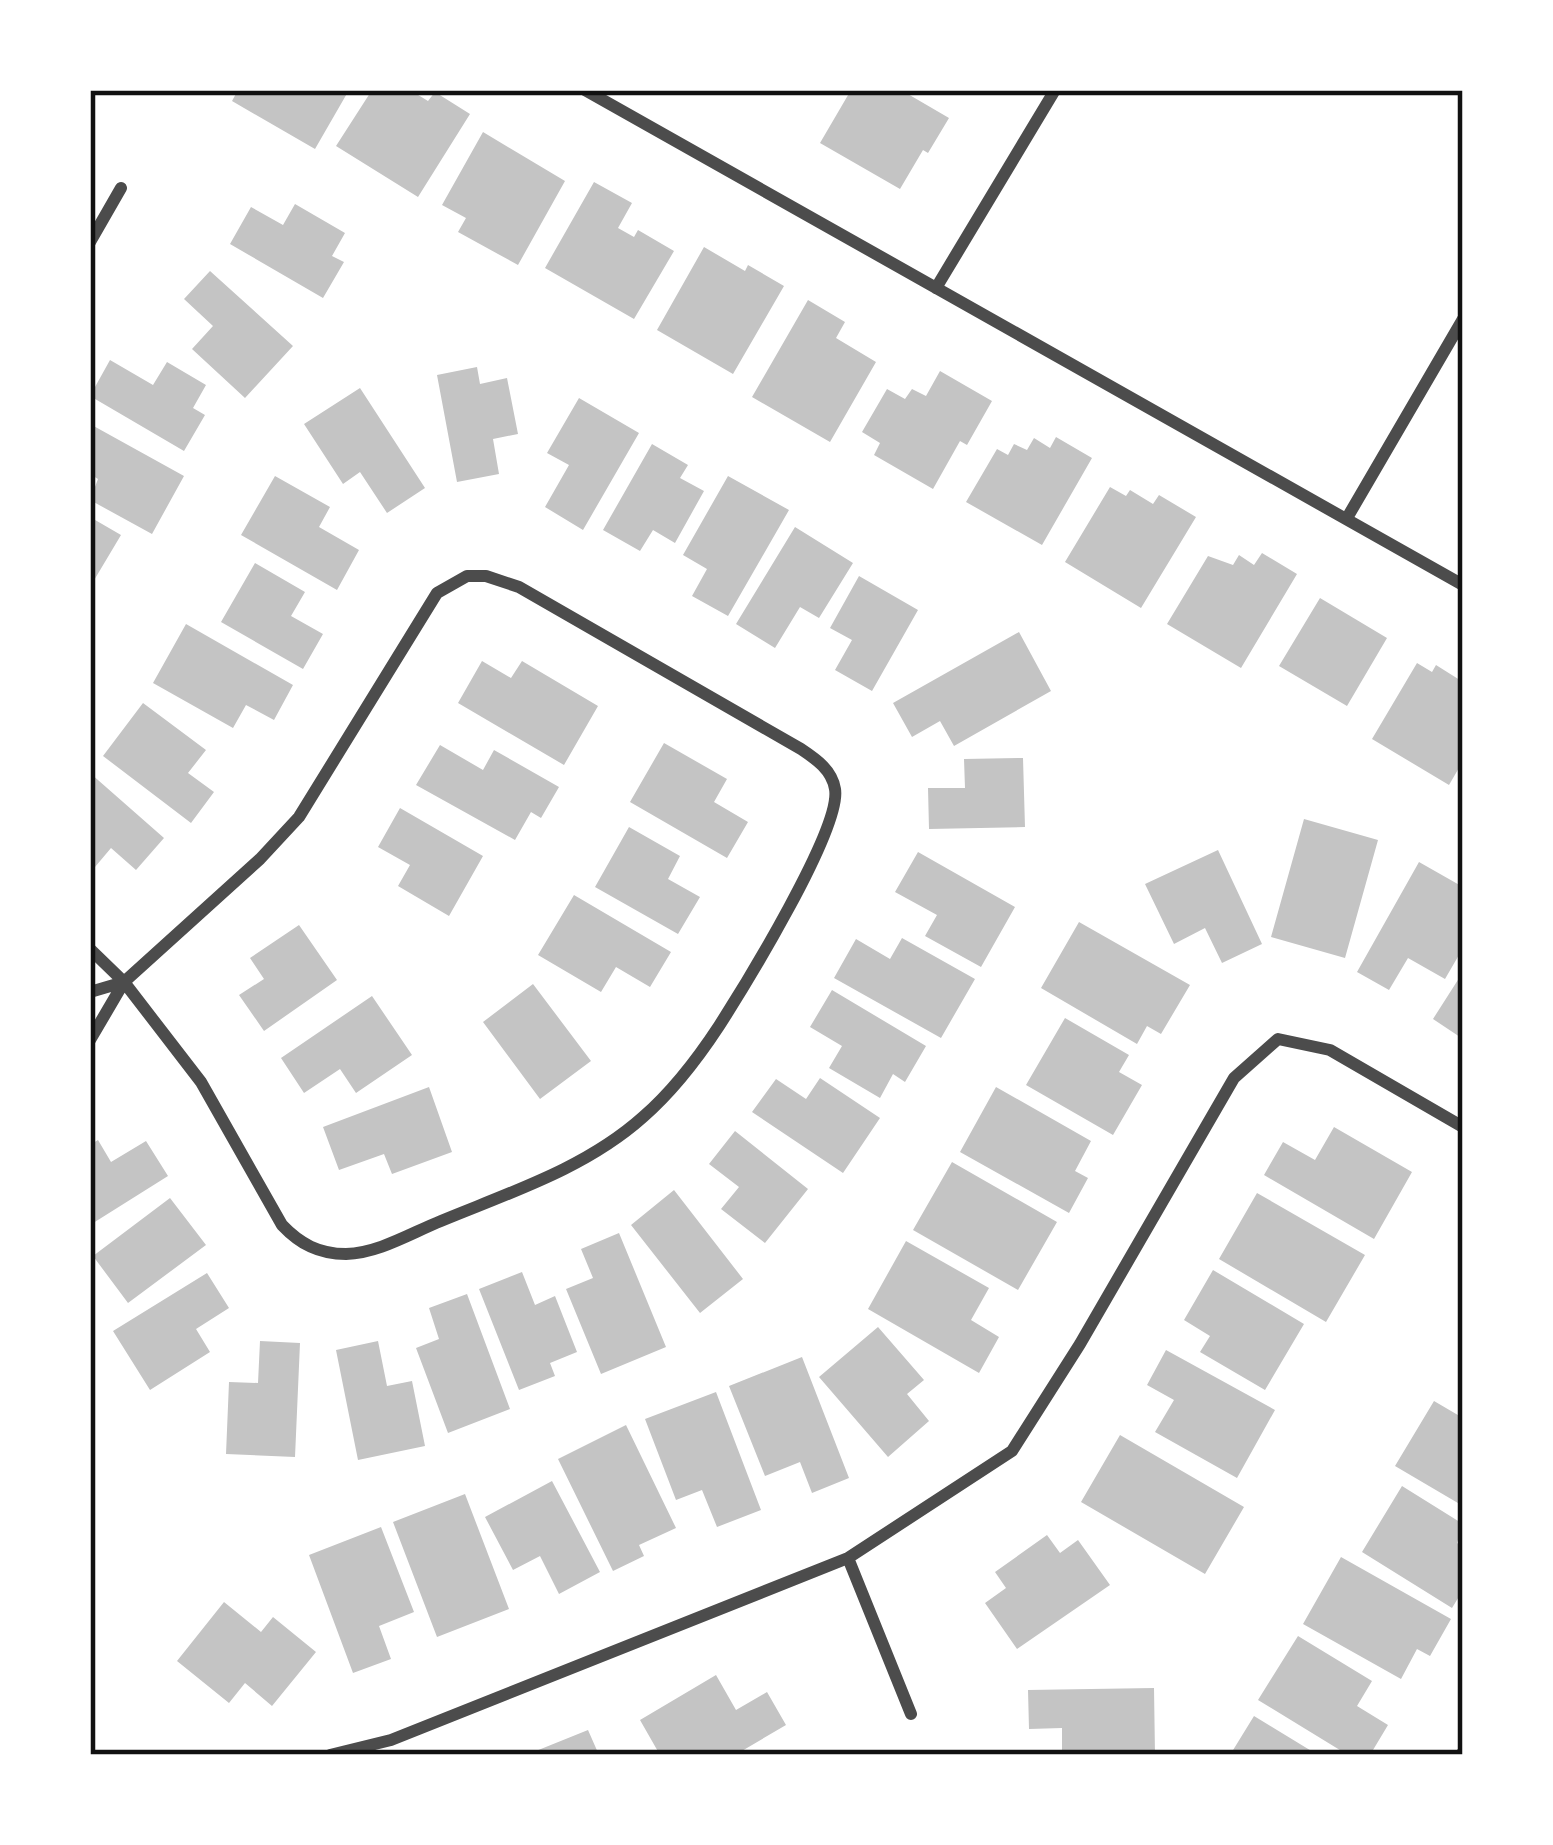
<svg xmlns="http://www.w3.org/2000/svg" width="1553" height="1845" font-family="'Work Sans',sans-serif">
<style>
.building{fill:#c4c4c4}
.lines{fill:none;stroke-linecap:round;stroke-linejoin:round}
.minor{stroke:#4c4c4c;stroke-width:12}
.neatline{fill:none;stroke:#111;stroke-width:4.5}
</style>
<rect width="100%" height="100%" fill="#fff"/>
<path class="building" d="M238,90H349L315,149L232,101Z
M372,90H410L428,101L435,92L470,114L418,197L336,146Z
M851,90H901L949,118L928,153L923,150L900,189L820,143Z
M483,132L565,181L518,265L458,232L466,218L442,205Z
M594,182L632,203L618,228L634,237L638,230L674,251L634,319L545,268Z
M295,204L345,233L332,256L344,262L323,298L230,244L251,207L283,225Z
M704,247L745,271L748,265L784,286L733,374L657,330Z
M210,271L293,346L245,398L192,349L213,326L184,299Z
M808,300L845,322L836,338L876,362L830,442L752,397Z
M110,360L153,385L167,362L206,385L193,408L205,415L184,451L90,396Z
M477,367L480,384L507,378L518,434L493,439L499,474L457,482L437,375Z
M940,371L992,401L967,445L960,441L933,489L874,455L880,443L862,432L887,389L905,399L912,389L926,396Z
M360,388L425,488L387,513L360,472L343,484L304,424Z
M579,398L639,433L583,530L545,507L569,465L547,453Z
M90,424L184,476L152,534L90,500L98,479L90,474Z
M1056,437L1092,458L1042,545L966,502L997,449L1008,455L1014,444L1027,450L1034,438L1050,448Z
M652,444L688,465L680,478L704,491L675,543L653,530L640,551L603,530Z
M275,476L330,507L319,527L359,550L337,590L241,535Z
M728,476L789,510L728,616L692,596L707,569L683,555Z
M1110,487L1126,496L1130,490L1153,504L1159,495L1196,517L1141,608L1065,562Z
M90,517L121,535L90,587Z
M795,527L853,563L819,618L800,607L775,648L736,624Z
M1262,553L1297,574L1241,668L1167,624L1208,556L1233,565L1239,555L1254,565Z
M255,563L305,592L291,616L323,634L303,669L221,622Z
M859,576L918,610L872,691L835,670L852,640L830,628Z
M1320,598L1387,638L1347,706L1279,666Z
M186,624L293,685L274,720L246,705L233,728L153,683Z
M1019,632L1051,691L954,746L940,721L912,737L893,703Z
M482,661L511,678L522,661L598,706L564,765L458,703Z
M1417,663L1432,672L1436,665L1463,682V761L1449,785L1372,739Z
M143,703L206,750L188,773L214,792L191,823L103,756Z
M664,743L727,779L714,802L748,822L727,858L630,802Z
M440,745L483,770L494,750L559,787L541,818L531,812L515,840L416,785Z
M1023,758L1025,827L929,829L928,788H965L964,759Z
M90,773L164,838L136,870L111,848L95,867L90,862Z
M400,808L483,856L449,916L398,886L410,865L378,847Z
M1304,819L1378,840L1345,958L1271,937Z
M629,827L680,856L668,879L700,897L678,934L595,887Z
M1218,850L1262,944L1222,963L1205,928L1174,944L1145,884Z
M918,852L1015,907L981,967L925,936L937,915L895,892Z
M1419,862L1463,887V948L1445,979L1408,958L1389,990L1357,972Z
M574,895L671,952L650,987L616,967L601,992L538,955Z
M1079,922L1190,985L1161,1034L1147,1026L1137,1044L1041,988Z
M299,925L337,980L264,1031L239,995L264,979L250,958Z
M902,938L975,979L941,1038L834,978L856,939L890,959Z
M1463,972V1039L1433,1019Z
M533,984L591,1061L540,1099L483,1022Z
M832,990L926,1046L905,1082L893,1074L880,1098L829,1068L842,1046L810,1027Z
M372,996L412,1055L356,1093L340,1069L304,1093L281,1058Z
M1065,1018L1129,1055L1119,1072L1142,1085L1113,1135L1026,1085Z
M820,1078L880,1118L843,1173L752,1112L776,1079L806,1099Z
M429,1087L452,1152L392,1174L384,1154L339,1170L323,1127Z
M996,1087L1091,1141L1075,1171L1088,1178L1069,1213L960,1152Z
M1334,1127L1412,1172L1374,1239L1264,1175L1283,1142L1315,1160Z
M735,1131L808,1189L765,1243L721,1209L739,1187L709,1164Z
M98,1140L111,1162L146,1141L168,1176L90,1225V1145Z
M952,1162L1057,1222L1018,1290L913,1230Z
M674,1190L743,1279L700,1313L631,1225Z
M1257,1193L1365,1255L1326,1322L1219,1259Z
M170,1198L206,1245L128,1303L93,1256Z
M619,1233L666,1347L601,1374L566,1289L593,1278L581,1249Z
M906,1241L989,1288L971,1320L999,1337L979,1373L868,1309Z
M1213,1270L1304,1324L1265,1390L1200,1352L1210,1336L1184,1320Z
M522,1272L535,1305L555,1296L577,1352L550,1363L555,1376L519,1390L479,1289Z
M207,1273L229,1308L196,1329L210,1352L150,1390L113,1331Z
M467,1294L510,1409L448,1433L416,1348L439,1339L429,1308Z
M878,1327L924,1380L907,1394L929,1421L888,1457L819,1377Z
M260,1341L300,1343L295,1457L226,1454L229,1382L258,1383Z
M378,1341L387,1386L412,1381L425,1446L358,1460L336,1350Z
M1166,1350L1275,1410L1237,1478L1155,1432L1174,1400L1147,1385Z
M802,1357L849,1478L812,1493L800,1462L765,1476L729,1386Z
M716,1392L761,1510L717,1527L702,1490L676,1500L645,1419Z
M1434,1401L1463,1418V1506L1395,1466Z
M626,1425L676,1528L639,1545L644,1556L613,1571L558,1459Z
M1120,1435L1244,1507L1205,1574L1081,1502Z
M552,1481L600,1572L559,1594L540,1556L513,1570L485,1517Z
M1402,1486L1463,1524L1457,1543L1463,1547V1590L1452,1608L1362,1552Z
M465,1494L509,1609L437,1637L393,1522Z
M381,1527L414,1612L379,1626L391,1659L353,1673L309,1555Z
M1047,1535L1060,1553L1078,1540L1110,1585L1017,1649L985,1603L1006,1588L995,1572Z
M1341,1557L1451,1619L1430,1656L1417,1649L1401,1679L1303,1624Z
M224,1602L261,1632L273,1617L316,1652L272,1706L245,1683L229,1703L177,1661Z
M1298,1636L1372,1681L1357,1706L1388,1725L1370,1755H1348L1258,1700Z
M716,1675L736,1710L767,1692L786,1725L735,1755H660L640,1720Z
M1154,1688L1155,1755H1062V1728L1029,1729L1028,1690Z
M1254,1716L1318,1755H1230Z
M588,1730L599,1755H526Z"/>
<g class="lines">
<path class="minor" d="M585,90L1463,585
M90,242L121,188
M936,288L1055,90
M1347,518L1463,319
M90,949L124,982L201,1082L282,1225C300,1244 319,1254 346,1254C379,1253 411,1233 441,1221C511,1192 586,1168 643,1117C673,1091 698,1058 719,1026C744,987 842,828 835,789C832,770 816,759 801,749L519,587L486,576H467L437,593L299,817L260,859L124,982L90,1040
M90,992L124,982
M848,1558L911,1714
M330,1755L391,1740L848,1558L1012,1451L1080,1344L1234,1078L1278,1039L1330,1050L1463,1127
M1461,1755L1463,1752"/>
</g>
<rect width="1553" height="1845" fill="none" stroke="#ffffff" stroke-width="186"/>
<rect x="93" y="93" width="1367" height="1659" class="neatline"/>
</svg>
